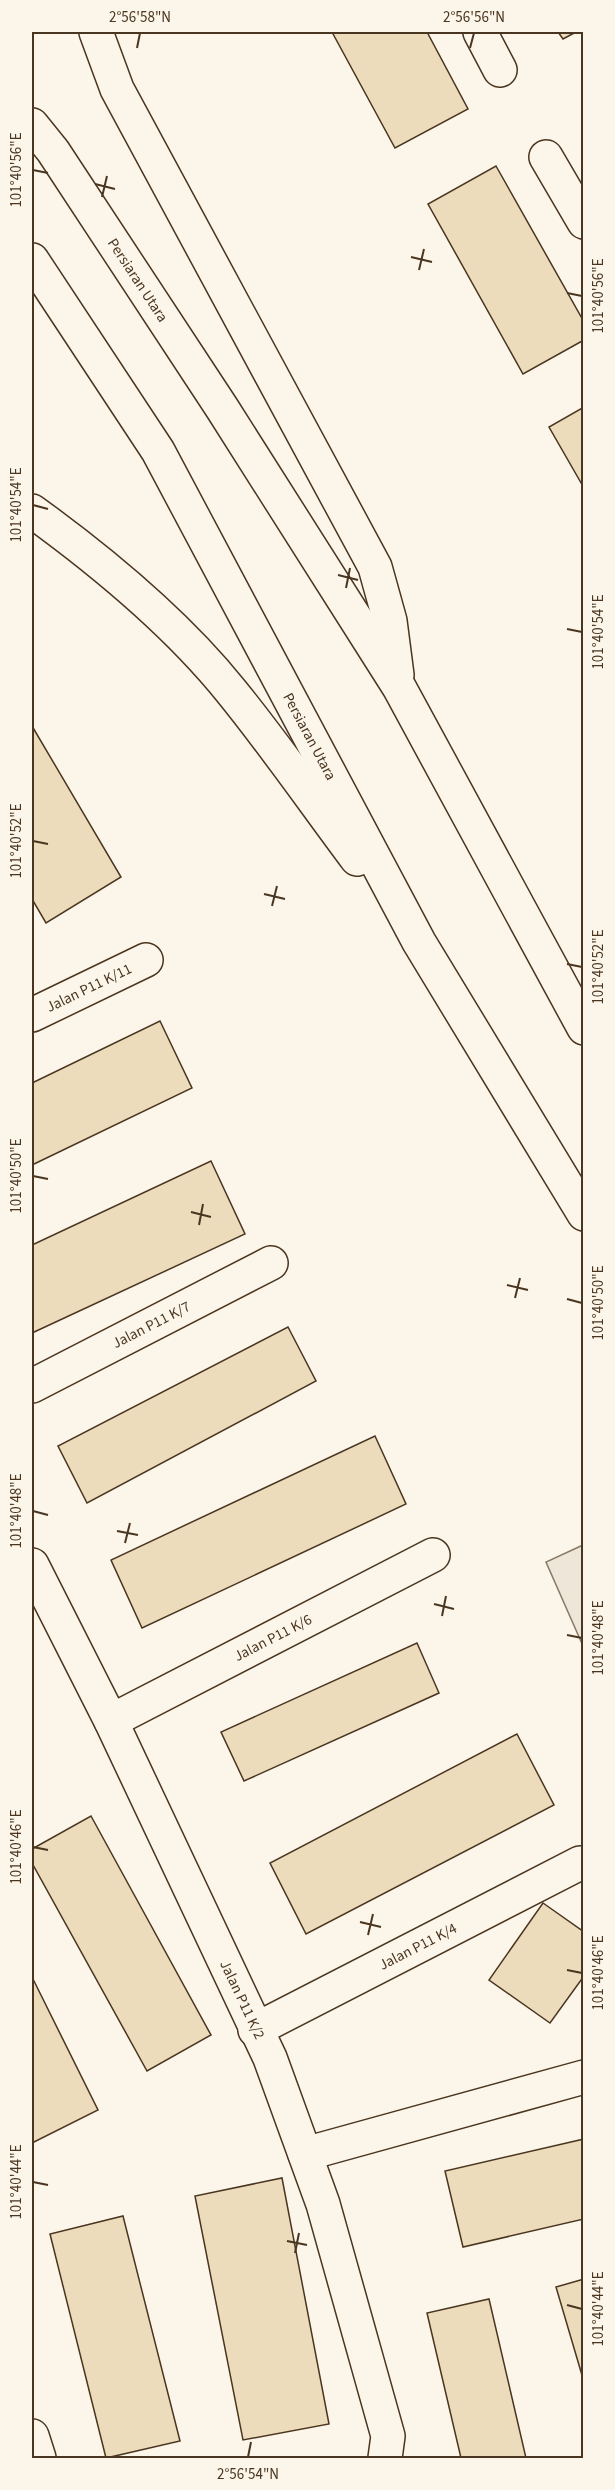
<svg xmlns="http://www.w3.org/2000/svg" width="615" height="2490" font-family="'Source Sans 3',sans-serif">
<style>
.green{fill:#ede6d9;stroke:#887966;stroke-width:1.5}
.building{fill:#ecdcbc;stroke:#4a3520;stroke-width:1.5}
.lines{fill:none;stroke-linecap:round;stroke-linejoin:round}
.minor-casing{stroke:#4a3520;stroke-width:36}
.major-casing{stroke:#4a3520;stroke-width:36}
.minor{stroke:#fbf6e9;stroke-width:33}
.major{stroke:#fbf6e9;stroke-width:33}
.ticks{fill:none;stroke:#4a3520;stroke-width:2}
.labels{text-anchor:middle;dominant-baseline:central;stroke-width:4.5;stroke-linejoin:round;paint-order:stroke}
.street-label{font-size:15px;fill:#4a3520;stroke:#fbf6e9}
.neatline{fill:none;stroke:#4a3520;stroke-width:2}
.ticks-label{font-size:15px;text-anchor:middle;fill:#4a3520}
</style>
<rect width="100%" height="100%" fill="#fbf6e9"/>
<path class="green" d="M583,1545V1646L546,1562Z"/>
<path class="building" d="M332,32H427L468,109L395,148Z
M558,32H576L563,39Z
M496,166L584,322V340L523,374L428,204Z
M584,407V488L549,427Z
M32,726L121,877L46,923L32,899Z
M160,1021L192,1088L32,1165V1083Z
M211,1161L245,1234L32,1333V1245Z
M288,1327L316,1381L87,1503L58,1446Z
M375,1436L406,1504L142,1628L111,1560Z
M417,1643L439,1693L244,1781L221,1732Z
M517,1734L554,1805L306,1934L270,1863Z
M91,1816L211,2035L147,2071L32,1863V1849Z
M543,1903L584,1932V1976L550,2023L489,1980Z
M32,1977L98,2110L32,2143Z
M584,2139V2219L463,2247L445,2171Z
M282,2178L329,2424L243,2440L195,2196Z
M123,2216L180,2441L106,2458L50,2234Z
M584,2279V2382L556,2287Z
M489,2299L526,2458H461L427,2313Z"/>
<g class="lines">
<defs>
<g id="minor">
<path d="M480,32L500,70"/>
<path d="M546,157L584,222"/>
<path id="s1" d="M32,1015L146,960"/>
<path id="s2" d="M32,1386L271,1263"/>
<path id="s3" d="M32,1565L111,1721L270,2058L323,2204L388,2436L385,2458"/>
<path id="s4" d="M111,1721L433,1555"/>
<path id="s5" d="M255,2030L580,1863H584"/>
<path d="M305,2154L584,2077"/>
<path d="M32,2436L39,2458"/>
</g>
<g id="major">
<path d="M96,32L117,89L375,567L390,621L397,675"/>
<path id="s6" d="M32,125L53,151L222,408L399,687L584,1028"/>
<path id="s7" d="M32,260L158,451L419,942L584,1214"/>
<path d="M32,511C101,561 177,624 231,691C275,745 315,803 357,859"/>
</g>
</defs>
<use href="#minor" class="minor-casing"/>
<use href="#major" class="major-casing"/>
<use href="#minor" class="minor"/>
<use href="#major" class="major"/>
</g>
<path class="ticks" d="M137,48L140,33M470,48L474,33M33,170L48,173M95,184L115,189M102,197L107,176M411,257L432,262M419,270L424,249M567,293L582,296M33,505L48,509M338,575L358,580M346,588L350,568M567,629L582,632M33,841L48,844M264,894L285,899M272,906L277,886M567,964L582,967M33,1176L48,1179M191,1212L211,1217M199,1225L203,1204M507,1285L528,1290M515,1298L520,1278M567,1299L582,1303M33,1511L48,1515M117,1531L138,1535M125,1543L130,1523M434,1604L454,1609M442,1616L446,1596M567,1635L582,1638M33,1847L48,1850M360,1922L381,1927M368,1935L373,1914M567,1970L582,1973M33,2182L48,2185M287,2241L307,2245M295,2253L299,2233M567,2305L582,2309M248,2457L251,2442"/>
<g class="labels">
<g class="street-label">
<text stroke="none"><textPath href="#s6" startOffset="188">Persiaran Utara</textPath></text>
<text stroke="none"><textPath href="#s7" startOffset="552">Persiaran Utara</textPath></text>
<text stroke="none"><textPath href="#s1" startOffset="63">Jalan P11 K/11</textPath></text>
<text stroke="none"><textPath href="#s2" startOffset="134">Jalan P11 K/7</textPath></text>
<text stroke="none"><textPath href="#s4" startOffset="182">Jalan P11 K/6</textPath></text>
<text stroke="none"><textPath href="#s5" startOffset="183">Jalan P11 K/4</textPath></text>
<text stroke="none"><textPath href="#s3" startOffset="483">Jalan P11 K/2</textPath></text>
</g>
</g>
<rect width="615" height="2490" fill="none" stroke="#fbf6e9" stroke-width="66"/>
<rect x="33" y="33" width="549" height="2424" class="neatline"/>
<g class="ticks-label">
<text x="140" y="22">2°56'58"N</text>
<text x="474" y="22">2°56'56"N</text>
<text transform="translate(16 170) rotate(-90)" y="5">101°40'56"E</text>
<text transform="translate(598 296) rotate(-90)" y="5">101°40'56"E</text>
<text transform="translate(16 505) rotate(-90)" y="5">101°40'54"E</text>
<text transform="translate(598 632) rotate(-90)" y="5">101°40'54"E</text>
<text transform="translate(16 841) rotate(-90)" y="5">101°40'52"E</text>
<text transform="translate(598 967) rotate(-90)" y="5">101°40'52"E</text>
<text transform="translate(16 1176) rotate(-90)" y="5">101°40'50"E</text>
<text transform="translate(598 1303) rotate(-90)" y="5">101°40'50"E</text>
<text transform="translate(16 1511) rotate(-90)" y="5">101°40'48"E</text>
<text transform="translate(598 1638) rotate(-90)" y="5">101°40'48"E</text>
<text transform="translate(16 1847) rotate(-90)" y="5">101°40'46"E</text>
<text transform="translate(598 1973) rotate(-90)" y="5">101°40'46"E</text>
<text transform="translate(16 2182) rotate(-90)" y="5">101°40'44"E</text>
<text transform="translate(598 2309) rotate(-90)" y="5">101°40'44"E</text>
<text x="248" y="2479">2°56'54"N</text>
</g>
</svg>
